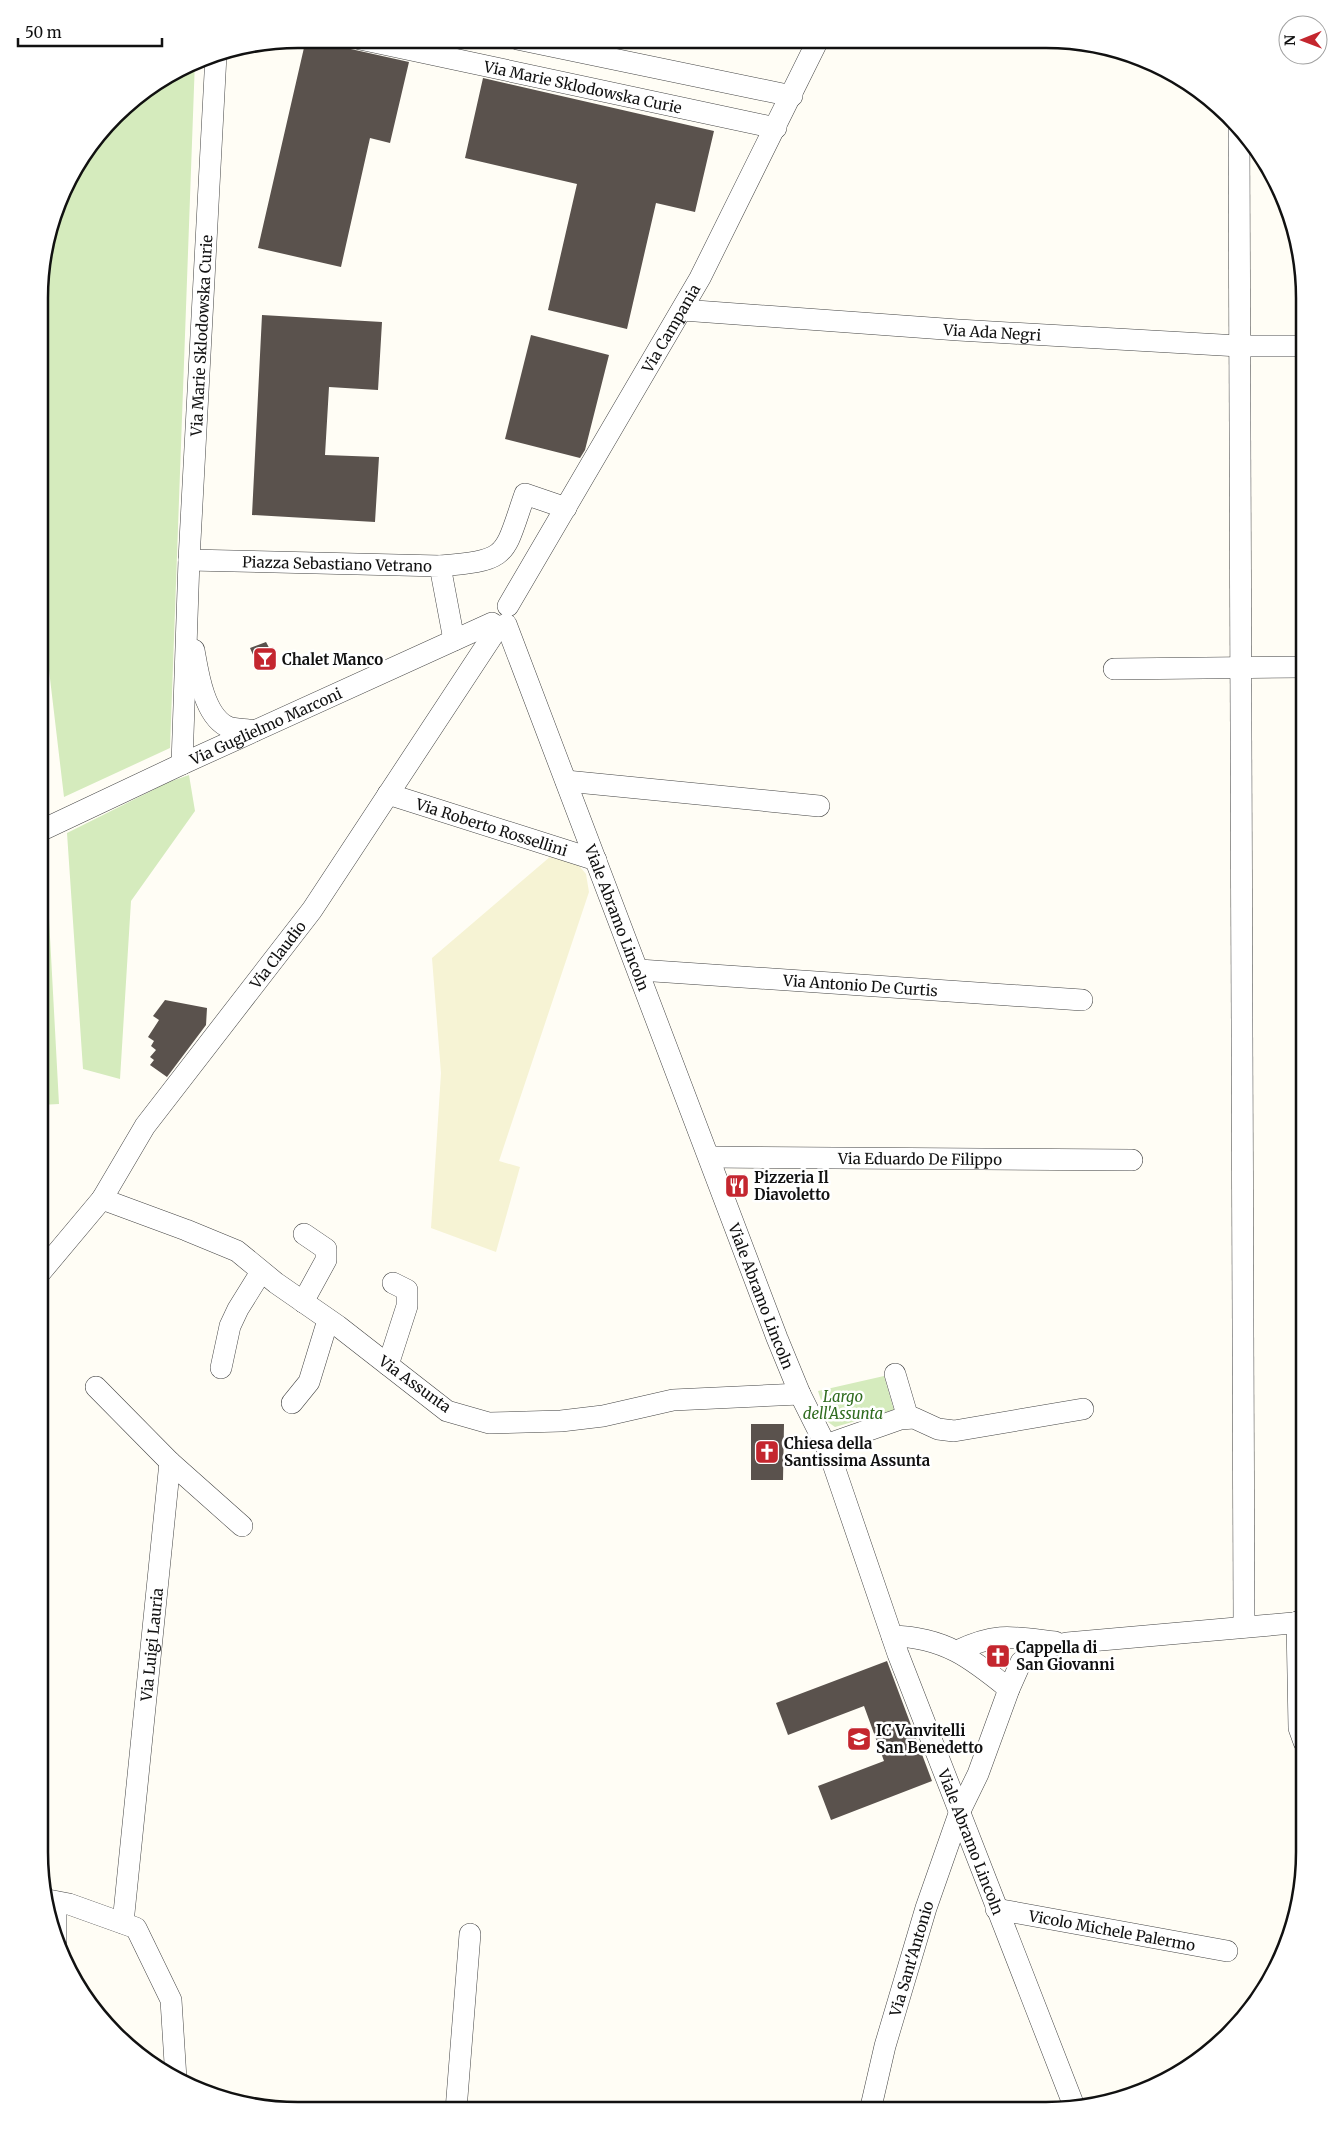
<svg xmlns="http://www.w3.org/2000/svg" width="1343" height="2150" font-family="Merriweather,serif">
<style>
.farmland{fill:#f6f3d4}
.green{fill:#d5ebbd}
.building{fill:#5a524d}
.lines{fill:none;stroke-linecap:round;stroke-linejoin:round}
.minor-casing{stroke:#444;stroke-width:22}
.minor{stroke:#fff;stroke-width:21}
.labels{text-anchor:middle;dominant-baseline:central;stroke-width:5;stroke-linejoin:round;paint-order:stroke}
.street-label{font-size:15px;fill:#111;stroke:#fff}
.poi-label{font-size:15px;font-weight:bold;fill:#111;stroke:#fff;text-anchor:start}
.park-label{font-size:15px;font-style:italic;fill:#2f6b1f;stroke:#fff}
.rim{fill:none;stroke:#111;stroke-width:2.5}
</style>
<rect width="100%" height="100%" fill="#fffdf5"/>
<path class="farmland" d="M551,856L576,862L586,874L589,892L499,1161L520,1167L496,1252L431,1228L441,1073L432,958Z"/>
<path class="green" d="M195,60L170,748L64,797L40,594L41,264L66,183L127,103Z
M189,775L195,811L131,901L120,1079L83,1069L67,833L169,782Z
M45,844L59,1104L40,1105V847Z
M884,1376L894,1410L835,1427L828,1422L818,1391Z"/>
<path class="building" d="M306,39L409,62L390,143L370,138L341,267L258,248Z
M483,78L714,131L695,212L656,203L627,329L548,310L577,184L465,158Z
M262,315L382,322L378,390L329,387L325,455L379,457L375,522L252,515Z
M531,335L609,355L585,450L580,458L505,439Z
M266,642L274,657L258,666L250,648Z
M165,1000L207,1008L206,1025L167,1077L150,1065L154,1060L150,1057L156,1050L151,1046L154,1041L148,1037L159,1020L153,1016Z
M751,1424H784L783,1480H751Z
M887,1661L932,1781L831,1820L818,1786L884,1761L864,1706L788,1735L776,1703Z"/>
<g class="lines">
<defs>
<g id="minor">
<path id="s1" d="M360,39L776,128"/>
<path d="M517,39L792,96"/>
<path d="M1239,128L1244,1627"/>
<path id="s2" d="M682,310L958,330L1239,346H1304"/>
<path id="s3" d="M189,560L440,566L454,640"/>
<path d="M440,566C510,560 503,557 525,494L566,508"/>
<path id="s4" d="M508,606L700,278L818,40"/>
<path id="s5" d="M506,624L777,1338L800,1394L829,1452L898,1654L1074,2106"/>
<path d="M194,650C198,673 204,714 226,726C233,730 246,729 254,731"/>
<path d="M1114,669L1304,667"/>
<path id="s6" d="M182,764L189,560L216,55"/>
<path d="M566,781L819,806"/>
<path id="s7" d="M388,794L596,860"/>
<path id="s8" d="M40,831L182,764L492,623"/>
<path id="s9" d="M639,970L1082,1000"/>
<path id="s10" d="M709,1157L1132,1160"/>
<path d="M102,1199L186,1230L237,1251L276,1283L338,1326L447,1411L489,1423L561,1421L603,1416L673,1400L800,1394"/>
<path id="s11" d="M40,1273L102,1199L145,1126L312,910L499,626"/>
<path d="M303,1302L326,1260V1249L304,1234"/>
<path d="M388,1365L407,1306V1290L393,1283"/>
<path d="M221,1368L230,1326L238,1309L261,1272"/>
<path d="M895,1374L908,1418"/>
<path d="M96,1387L170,1462"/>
<path d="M292,1403L309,1382L328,1320"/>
<path d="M826,1445L900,1419L914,1418L938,1429L954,1431L1083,1409"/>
<path d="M1297,1622L1299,1728L1304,1742"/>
<path d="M892,1636C944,1637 971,1658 1009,1689"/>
<path d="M957,1651C997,1632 1013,1637 1055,1642"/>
<path d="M48,1900L69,1904L136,1928L171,2000L176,2079"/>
<path id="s12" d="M996,1909L1227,1951"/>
<path id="s13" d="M123,1923L170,1462L242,1526"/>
<path d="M56,1941V1902"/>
<path d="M456,2110L470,1934"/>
<path id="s14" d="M870,2111L885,2046L926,1908L960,1811L978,1774L1009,1689L1021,1662L1037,1649L1067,1643L1304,1622"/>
</g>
</defs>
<use href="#minor" class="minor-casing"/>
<use href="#minor" class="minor"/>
</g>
<defs>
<symbol id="bar-square" viewBox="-11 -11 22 22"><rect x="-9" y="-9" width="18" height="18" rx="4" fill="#c4262e" stroke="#fff"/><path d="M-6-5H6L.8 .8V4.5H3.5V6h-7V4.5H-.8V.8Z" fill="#fff"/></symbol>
<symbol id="restaurant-square" viewBox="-11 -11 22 22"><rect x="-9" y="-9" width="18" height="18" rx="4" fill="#c4262e" stroke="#fff"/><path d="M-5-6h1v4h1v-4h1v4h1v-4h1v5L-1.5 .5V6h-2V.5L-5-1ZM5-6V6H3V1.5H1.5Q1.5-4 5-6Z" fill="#fff"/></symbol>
<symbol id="church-square" viewBox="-11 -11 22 22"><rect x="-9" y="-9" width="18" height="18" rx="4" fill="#c4262e" stroke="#fff"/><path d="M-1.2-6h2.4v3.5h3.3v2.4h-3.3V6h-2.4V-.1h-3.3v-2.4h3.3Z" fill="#fff"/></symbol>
<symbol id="school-square" viewBox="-11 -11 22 22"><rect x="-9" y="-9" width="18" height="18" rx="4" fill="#c4262e" stroke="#fff"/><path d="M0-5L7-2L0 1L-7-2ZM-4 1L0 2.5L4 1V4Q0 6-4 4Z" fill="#fff"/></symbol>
</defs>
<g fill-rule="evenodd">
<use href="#bar-square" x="251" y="645" width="28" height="28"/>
<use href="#restaurant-square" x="723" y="1172" width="28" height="28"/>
<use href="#church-square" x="753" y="1438" width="28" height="28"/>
<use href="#church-square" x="984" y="1642" width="28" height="28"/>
<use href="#school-square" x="845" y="1725" width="28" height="28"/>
</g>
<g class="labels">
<g class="street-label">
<text stroke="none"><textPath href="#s1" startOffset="228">Via Marie Sklodowska Curie</textPath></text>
<text stroke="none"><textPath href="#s4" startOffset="322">Via Campania</textPath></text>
<text stroke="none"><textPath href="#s2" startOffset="311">Via Ada Negri</textPath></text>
<text stroke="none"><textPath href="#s6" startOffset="429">Via Marie Sklodowska Curie</textPath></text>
<text stroke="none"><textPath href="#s3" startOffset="148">Piazza Sebastiano Vetrano</textPath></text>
<text stroke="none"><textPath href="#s8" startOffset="249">Via Guglielmo Marconi</textPath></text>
<text stroke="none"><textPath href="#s7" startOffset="109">Via Roberto Rossellini</textPath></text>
<text stroke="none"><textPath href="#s5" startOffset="314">Viale Abramo Lincoln</textPath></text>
<text stroke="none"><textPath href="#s11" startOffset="398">Via Claudio</textPath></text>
<text stroke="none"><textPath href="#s9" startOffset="222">Via Antonio De Curtis</textPath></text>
<text stroke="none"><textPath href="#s10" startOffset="211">Via Eduardo De Filippo</textPath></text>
<text stroke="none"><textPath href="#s5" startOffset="719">Viale Abramo Lincoln</textPath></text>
<text transform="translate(415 1384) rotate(36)">Via Assunta</text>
<text stroke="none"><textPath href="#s13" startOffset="280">Via Luigi Lauria</textPath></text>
<text stroke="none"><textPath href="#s5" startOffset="1304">Viale Abramo Lincoln</textPath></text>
<text stroke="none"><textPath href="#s12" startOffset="118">Vicolo Michele Palermo</textPath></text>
<text stroke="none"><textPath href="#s14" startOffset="158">Via Sant'Antonio</textPath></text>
</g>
<g class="poi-label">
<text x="282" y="659">Chalet Manco</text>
<text x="754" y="1177">Pizzeria Il<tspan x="754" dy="17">Diavoletto</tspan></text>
<text x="784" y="1443">Chiesa della<tspan x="784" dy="17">Santissima Assunta</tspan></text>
<text x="1016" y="1647">Cappella di<tspan x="1016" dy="17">San Giovanni</tspan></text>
<text x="876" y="1730">IC Vanvitelli<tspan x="876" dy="17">San Benedetto</tspan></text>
</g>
<g class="park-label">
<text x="843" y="1396">Largo<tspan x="843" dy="17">dell'Assunta</tspan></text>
</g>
</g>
<path d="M0 0H1343V2150H0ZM298 48H1046A250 250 0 0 1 1296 298V1852A250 250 0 0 1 1046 2102H298A250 250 0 0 1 48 1852V298A250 250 0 0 1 298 48Z" fill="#fff" fill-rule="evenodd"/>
<path class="rim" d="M298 48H1046A250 250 0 0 1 1296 298V1852A250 250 0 0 1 1046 2102H298A250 250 0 0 1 48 1852V298A250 250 0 0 1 298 48Z"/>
<g transform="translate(1303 40) rotate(269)"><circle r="24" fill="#ffffff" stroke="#a0a0a0"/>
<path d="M0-4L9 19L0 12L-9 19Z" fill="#c4262e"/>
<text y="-8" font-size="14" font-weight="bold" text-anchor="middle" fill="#111111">N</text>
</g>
<path d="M18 38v8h144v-8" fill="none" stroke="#111111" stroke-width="2.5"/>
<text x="25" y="38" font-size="15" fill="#111111" stroke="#ffffff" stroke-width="4" paint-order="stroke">50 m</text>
</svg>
